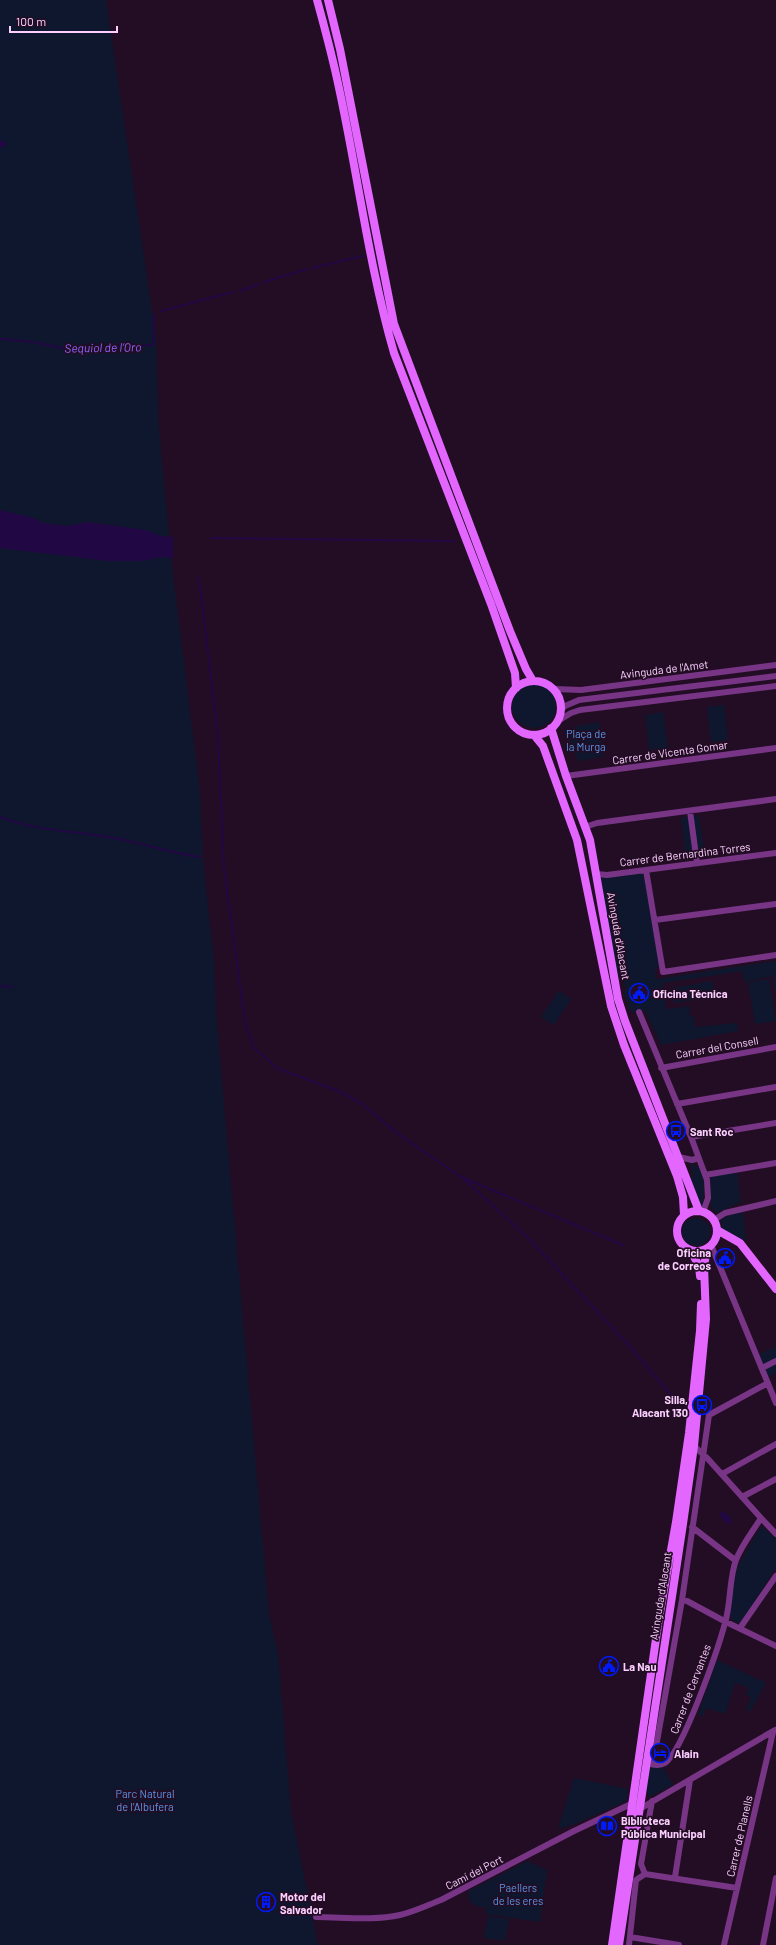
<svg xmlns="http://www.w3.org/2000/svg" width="776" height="1945" font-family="Barlow,sans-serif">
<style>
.green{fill:#0f172e}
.water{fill:#210743}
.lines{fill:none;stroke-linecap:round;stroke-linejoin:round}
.stream{stroke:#210743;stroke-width:2}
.canal{stroke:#210743;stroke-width:7}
.street{stroke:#783586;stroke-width:6}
.secondary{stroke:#e367ff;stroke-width:8}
.labels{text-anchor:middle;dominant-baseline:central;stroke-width:3.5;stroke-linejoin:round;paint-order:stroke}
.street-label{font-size:11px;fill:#fbd0ff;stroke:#230d24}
.park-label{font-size:11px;fill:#5597e6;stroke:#230d24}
.poi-label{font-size:11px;font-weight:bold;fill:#fbd0ff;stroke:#230d24;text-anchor:start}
.water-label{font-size:12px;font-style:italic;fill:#8d66ff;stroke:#230d24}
</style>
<rect width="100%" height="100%" fill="#230d24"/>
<path class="green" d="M0,0H106L156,338L159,429L172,566L200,792L203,862L214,959L216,1013L269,1614L278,1654L291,1811L318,1945H0Z
M512 706a22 22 0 1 1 44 0a22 22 0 1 1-44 0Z
M724,705L728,740L711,742L707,707Z
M663,712L668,748L649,750L645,715Z
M599,722L603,757L578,761L568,733L576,726Z
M699,815L705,856L686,859L681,818Z
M646,870L663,967L655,968L656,979L776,961V989H774L773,976L744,982L742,971L663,983L666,1009L689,1006L690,1017L694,1016L695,1027L737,1023L738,1031L661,1045L645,1010L632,1013L628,1005L624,992L626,988L622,976L614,977L597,874Z
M769,979L776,1021L755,1024L748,982Z
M712,981L715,997L674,1003L672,988Z
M559,991L571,999L554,1025L541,1017Z
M689,1162L700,1168L704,1181L703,1207L697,1201L689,1176L694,1178Z
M737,1171L741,1202L717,1213L711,1207V1178L715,1175Z
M743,1212L746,1240L742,1241L723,1230L721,1220L727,1216Z
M682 1232a14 14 0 1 1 28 0a14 14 0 1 1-28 0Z
M776,1347V1373L766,1378L757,1355Z
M761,1526L776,1539V1568L741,1622L737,1623L732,1620L729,1612L737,1568Z
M717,1660L766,1683L751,1711L746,1710L751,1697L745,1695L749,1688L735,1683L725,1714L706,1708L704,1716L698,1715Z
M650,1764L663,1767L673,1785L650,1797L646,1792Z
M574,1778L628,1789L627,1801L575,1824L558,1829Z
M527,1861L547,1870L540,1922L485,1914L486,1908L471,1904L472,1901H469L468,1891Z
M488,1916L509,1919L505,1941L484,1938Z"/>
<path class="water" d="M0,510L34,518L43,523L66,526L88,522L145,530L161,536L173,537V558L159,557L144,561H108L0,548Z
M722,1511L731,1518V1524L724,1522L720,1513Z"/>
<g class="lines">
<path class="stream" d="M312,268L363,256
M264,282L307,269
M240,291L259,284
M161,311L233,292
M0,339L34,342L66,349L153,345L154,314
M211,538L454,541
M199,577L218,737L224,869L245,1022L254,1048L277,1068L338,1091L361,1103L397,1133L461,1177L623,1245
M0,817C36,831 76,831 114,838C143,843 171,853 200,857
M0,986L13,987
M464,1179L527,1237L624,1340L673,1397"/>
<path class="canal" d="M0,144H2"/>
<path class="street" d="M554,689L581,690L776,665
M561,710L565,706L579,700L776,676
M558,721L571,713L580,710L776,686
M566,776L776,748
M690,811L697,863
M585,827L597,823L776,799
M646,870L663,972L776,955
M597,874L607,875L776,853
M655,920L776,904
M639,1012L691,1137L707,1180L708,1198L703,1212
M661,1068L776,1047
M677,1104L776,1087
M691,1137L776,1123
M679,1157L692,1160L699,1158
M705,1175L776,1163
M714,1220L725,1213L776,1201
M711,1245L776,1403
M762,1368L776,1361
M694,1446L708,1459L761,1518
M722,1474L776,1444
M742,1497L776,1479
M692,1527L735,1560
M682,1600L687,1601L726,1622L776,1646
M740,1628L776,1576
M650,1764C655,1765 660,1766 665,1763C683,1751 718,1649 725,1623C731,1604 729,1578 736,1560C741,1546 753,1531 761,1518L776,1534
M653,1764L682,1600L709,1415L768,1383
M638,1810L775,1730
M645,1874L737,1888
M645,1874L641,1864L652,1801
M675,1877L690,1780
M316,1917C343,1917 373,1921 400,1915C414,1912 428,1905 441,1900L574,1831L631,1804
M630,1937L679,1945
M629,1945L636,1880L645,1874
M724,1945L773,1732
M763,1945L776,1878"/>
<path class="secondary" d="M317,0C325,29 333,59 339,88C358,176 369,266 394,353L491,604L515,673L516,688
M328,0L340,49L394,324L510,631L526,669L533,681
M507 708a27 27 0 1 1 54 0a27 27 0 1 1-54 0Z
M551,728L566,776L590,840L618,999L625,1021L699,1211
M534,735L543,746L577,840L611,1006L624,1045L677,1176L683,1197L684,1215
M677 1231a20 20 0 1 1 40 0a20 20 0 1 1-40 0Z
M717,1230L740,1243L776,1289
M691,1251L699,1266L700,1276
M612,1945L659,1618L676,1522L689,1433L700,1331L701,1304
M619,1945L683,1524L694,1446L706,1319L704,1266L707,1249"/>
</g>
<defs>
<symbol id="civic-ring" viewBox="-11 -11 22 22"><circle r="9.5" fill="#230d24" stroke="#001bfb" stroke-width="1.5"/><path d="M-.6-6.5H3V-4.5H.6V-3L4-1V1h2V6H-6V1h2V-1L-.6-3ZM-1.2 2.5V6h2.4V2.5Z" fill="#001bfb"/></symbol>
<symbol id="bus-ring" viewBox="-11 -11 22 22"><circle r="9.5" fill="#230d24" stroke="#001bfb" stroke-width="1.5"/><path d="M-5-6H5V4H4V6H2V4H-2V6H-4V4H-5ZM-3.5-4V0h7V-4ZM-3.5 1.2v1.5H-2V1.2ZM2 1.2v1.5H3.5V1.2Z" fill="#001bfb"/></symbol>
<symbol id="hotel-ring" viewBox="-11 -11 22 22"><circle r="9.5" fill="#230d24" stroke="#001bfb" stroke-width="1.5"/><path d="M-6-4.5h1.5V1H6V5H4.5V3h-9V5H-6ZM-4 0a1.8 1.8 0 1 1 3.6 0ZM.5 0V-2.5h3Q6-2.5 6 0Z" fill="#001bfb"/></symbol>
<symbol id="library-ring" viewBox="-11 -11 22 22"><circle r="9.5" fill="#230d24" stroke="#001bfb" stroke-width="1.5"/><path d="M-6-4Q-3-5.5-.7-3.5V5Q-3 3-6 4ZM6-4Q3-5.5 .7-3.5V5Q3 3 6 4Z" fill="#001bfb"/></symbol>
<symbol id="building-ring" viewBox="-11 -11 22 22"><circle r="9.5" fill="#230d24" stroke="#001bfb" stroke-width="1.5"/><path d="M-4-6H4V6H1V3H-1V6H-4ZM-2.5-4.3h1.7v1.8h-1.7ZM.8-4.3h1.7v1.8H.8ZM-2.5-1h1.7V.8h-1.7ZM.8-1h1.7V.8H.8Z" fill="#001bfb"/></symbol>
</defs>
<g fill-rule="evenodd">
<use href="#civic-ring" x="628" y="982" width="22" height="22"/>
<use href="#bus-ring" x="665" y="1120" width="22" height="22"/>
<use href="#civic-ring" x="714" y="1247" width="22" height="22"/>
<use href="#bus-ring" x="691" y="1394" width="22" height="22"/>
<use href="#civic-ring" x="598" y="1655" width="22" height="22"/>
<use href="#hotel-ring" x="649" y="1742" width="22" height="22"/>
<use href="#library-ring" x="596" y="1815" width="22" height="22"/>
<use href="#building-ring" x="255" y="1891" width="22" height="22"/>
</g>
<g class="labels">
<g class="street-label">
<text transform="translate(664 669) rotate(-7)">Avinguda de l'Amet</text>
<text transform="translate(670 752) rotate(-8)">Carrer de Vicenta Gomar</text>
<text transform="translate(685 854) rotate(-7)">Carrer de Bernardina Torres</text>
<text transform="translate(619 936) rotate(80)">Avinguda d'Alacant</text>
<text transform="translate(717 1047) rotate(-10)">Carrer del Consell</text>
<text transform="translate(660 1596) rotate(-81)">Avinguda d'Alacant</text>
<text transform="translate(690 1689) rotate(-69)">Carrer de Cervantes</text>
<text transform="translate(739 1836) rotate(-77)">Carrer de Planells</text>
<text transform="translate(474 1872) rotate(-27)">Camí del Port</text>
</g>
<g class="park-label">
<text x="586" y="733">Plaça de<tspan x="586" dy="13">la Murga</tspan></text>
<text x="145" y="1793">Parc Natural<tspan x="145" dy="13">de l'Albufera</tspan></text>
<text x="518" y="1887">Paellers<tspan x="518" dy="13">de les eres</tspan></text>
</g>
<g class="poi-label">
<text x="653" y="993">Oficina Técnica</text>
<text x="690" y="1131">Sant Roc</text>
<text x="711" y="1252" text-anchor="end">Oficina<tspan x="711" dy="13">de Correos</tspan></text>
<text x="688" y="1399" text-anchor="end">Silla,<tspan x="688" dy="13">Alacant 130</tspan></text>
<text x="623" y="1666">La Nau</text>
<text x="674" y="1753">Alain</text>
<text x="621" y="1820">Biblioteca<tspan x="621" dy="13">Pública Municipal</tspan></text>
<text x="280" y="1896">Motor del<tspan x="280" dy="13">Salvador</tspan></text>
</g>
<g class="water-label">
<text transform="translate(103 347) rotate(-1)">Sequiol de l’Oro</text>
</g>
</g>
<path d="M10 26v6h107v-6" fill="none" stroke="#fbd0ff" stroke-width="2"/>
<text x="16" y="26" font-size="12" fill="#fbd0ff" stroke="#230d24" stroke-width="3" paint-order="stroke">100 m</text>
</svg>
